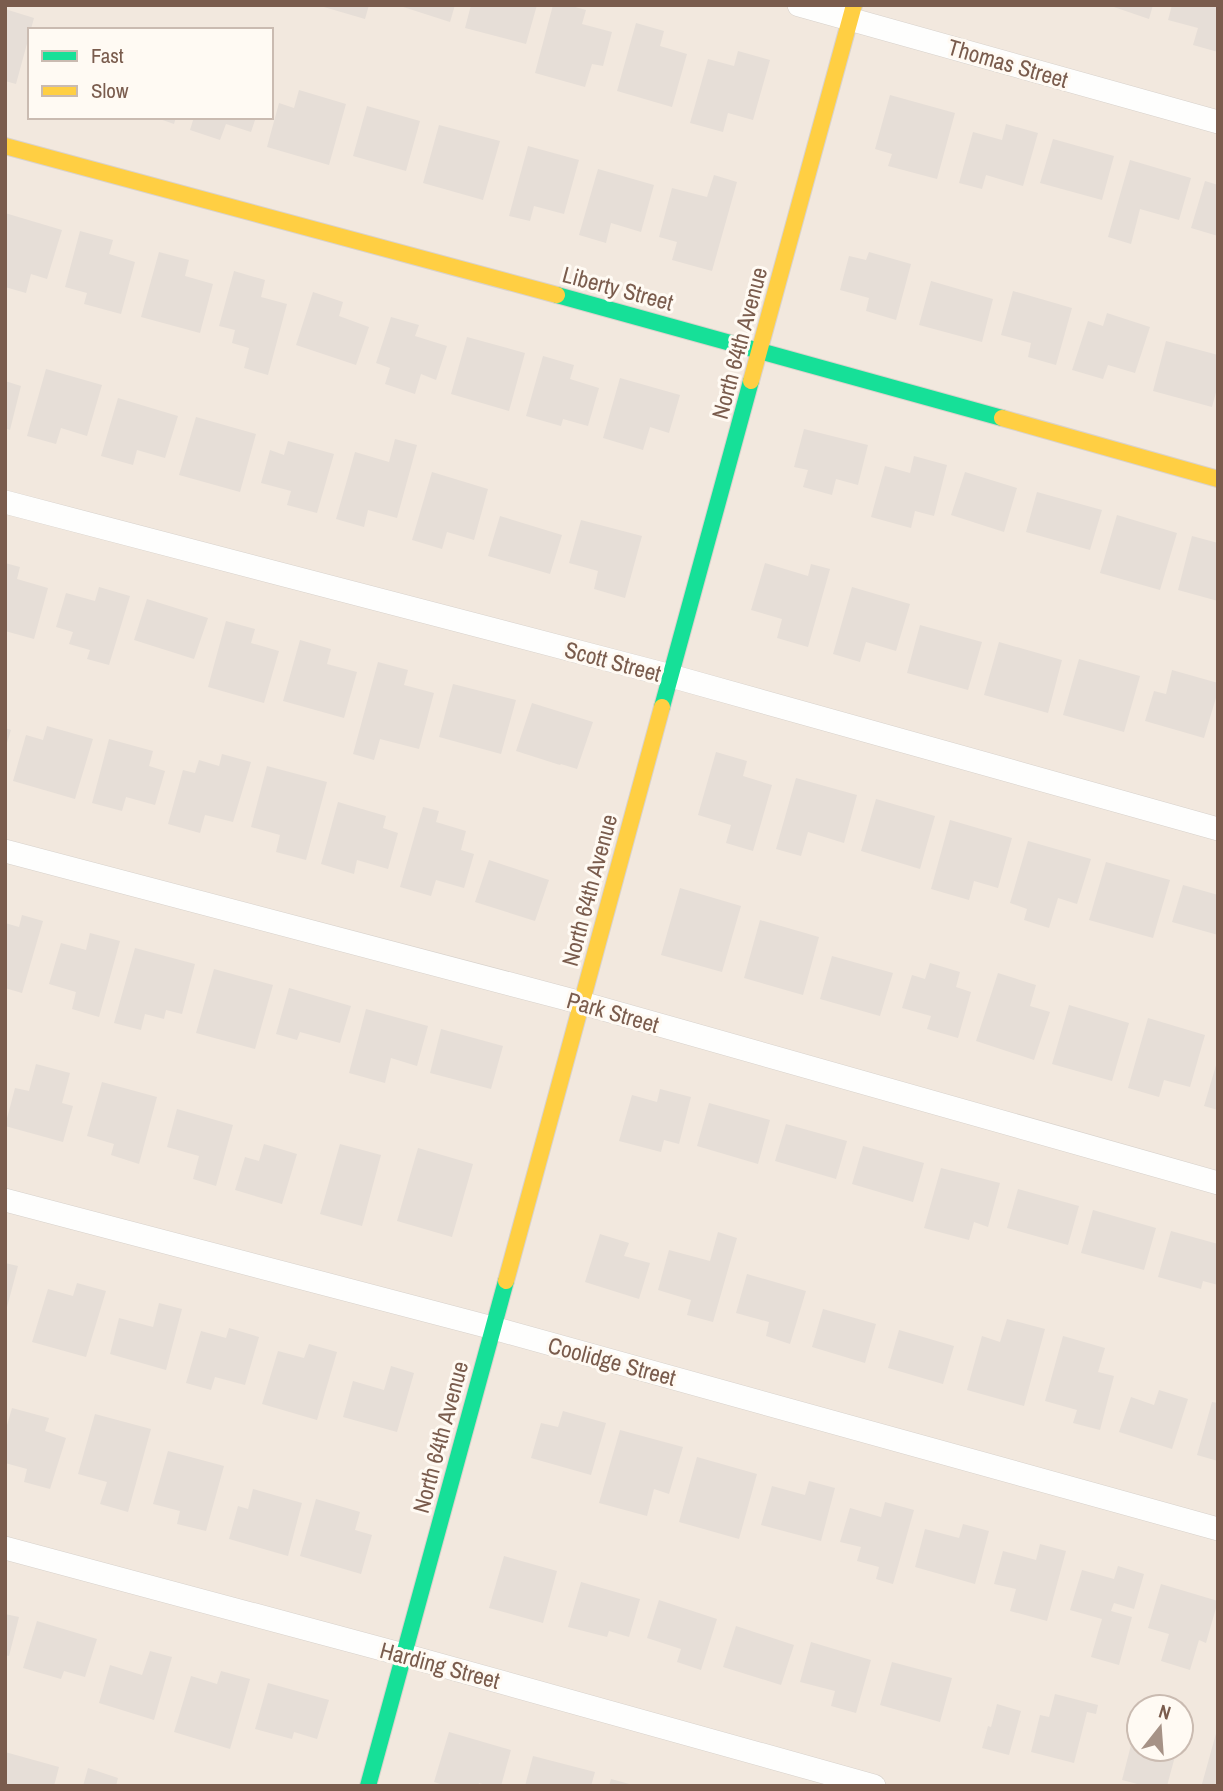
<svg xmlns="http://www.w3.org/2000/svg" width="1223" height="1791" font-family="'Archivo Narrow',sans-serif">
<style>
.residential{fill:#f2e8de;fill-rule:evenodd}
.building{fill:#e6ded7}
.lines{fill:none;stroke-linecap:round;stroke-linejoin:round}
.street-casing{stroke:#d7d1cb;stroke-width:24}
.fast-casing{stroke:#d9d2cb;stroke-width:18}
.slow-casing{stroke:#d9d2cb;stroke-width:18}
.street{stroke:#fefefd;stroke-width:23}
.fast{stroke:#16e098;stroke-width:16}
.slow{stroke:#ffcf43;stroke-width:16}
.labels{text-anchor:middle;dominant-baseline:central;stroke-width:6;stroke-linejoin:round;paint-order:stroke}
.street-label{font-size:23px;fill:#7a5c4d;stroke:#fffaf3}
</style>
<rect width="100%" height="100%" fill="#f9f5f0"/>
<path class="residential" d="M5,5H1218V1786H5ZM30,30H271V117H30ZM1139,1707H1181V1749H1139Z"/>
<path class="building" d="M317,5H369L365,19Z
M397,5H455L450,22Z
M471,5H537L526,44L465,28Z
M553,5H568L586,10L582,24L612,32L603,66L592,64L585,87L535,73Z
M1108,5H1153L1149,19Z
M1172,5H1218V52L1193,45L1198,28L1168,20Z
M5,9L34,18L16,84L5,81Z
M636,23L664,31L660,46L687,54L672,107L617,91Z
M738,51L770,60L753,120L728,113L723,132L690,123L708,59L734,66Z
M299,90L346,104L329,165L267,147L279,103L294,108Z
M890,95L955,113L937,179L888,166L892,154L875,149Z
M367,106L420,121L406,171L353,156Z
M154,117H176L174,124Z
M194,117H256L251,132L226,124L220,140L190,130Z
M1006,124L1038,133L1023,186L986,175L982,189L959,183L973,132L1002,140Z
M439,125L500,141L483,200L423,183Z
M1053,139L1114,156L1102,200L1040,183Z
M528,146L579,160L564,214L534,206L530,221L509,216Z
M1130,160L1191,178L1179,220L1140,209L1131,244L1108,237Z
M598,169L654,185L641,232L611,223L606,243L579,235Z
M714,175L737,182L712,271L672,260L677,242L659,237L672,188L707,197Z
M1205,181L1218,185V236L1191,228Z
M5,213L62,230L47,279L31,274L26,293L5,287Z
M80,231L113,240L109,254L135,262L121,314L84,304L87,293L65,287Z
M159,252L189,260L185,276L213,284L200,333L141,317Z
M869,252L911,264L896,320L866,311L869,298L840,290L849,256L866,260Z
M234,271L265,280L261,297L287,304L268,375L244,368L249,348L232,343L235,330L219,326Z
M931,281L993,299L982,342L919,325Z
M1013,291L1072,308L1056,365L1028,357L1031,343L1001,335Z
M313,292L343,302L339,316L369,327L356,365L296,345Z
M1107,313L1150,327L1135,373L1108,365L1103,379L1072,370L1088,321L1103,326Z
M391,317L419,325L415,336L447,346L436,380L421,374L415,394L385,384L390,368L376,363Z
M467,337L525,353L509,411L451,394Z
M1166,341L1218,355V385L1212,407L1153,391Z
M543,356L574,365L570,379L599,388L588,426L563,419L561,426L526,416Z
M46,369L102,385L87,436L61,428L56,444L27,436Z
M620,378L680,395L669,433L650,427L643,450L603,438Z
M5,381L21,386L10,430L5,428Z
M118,398L178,416L165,458L137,450L133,465L101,456Z
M196,417L256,434L240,492L179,475Z
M804,429L868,445L858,485L836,479L832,495L803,487L808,470L794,467Z
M395,439L417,445L397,518L368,510L364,527L336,519L355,452L389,462Z
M288,441L334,454L317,513L287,505L291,491L261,483L270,450L284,455Z
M914,456L947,465L934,516L915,511L911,528L871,517L885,466L910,473Z
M432,472L488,489L474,540L447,532L442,549L412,540Z
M965,472L1017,488L1004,532L951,515Z
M1037,492L1102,510L1090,550L1026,532Z
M1117,515L1177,533L1160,590L1100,573Z
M500,516L562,535L550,574L488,556Z
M581,520L642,536L625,598L594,589L598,571L569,563Z
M1192,536L1218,543V601L1178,590Z
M5,563L20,567L17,579L48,588L34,639L5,631Z
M765,563L808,576L811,564L830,569L808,647L777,638L782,619L751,610Z
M99,587L130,596L109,665L87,659L90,650L69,644L73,632L56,627L66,593L95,601Z
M852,587L910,604L896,651L866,642L860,662L833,654Z
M147,599L208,618L194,659L134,640Z
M226,621L255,629L251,643L279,651L264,703L208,687Z
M920,625L982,642L968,690L907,673Z
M300,640L331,649L327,664L357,672L344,718L283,701Z
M999,642L1062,660L1048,713L984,695Z
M1079,659L1140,676L1124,732L1063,715Z
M378,662L408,670L404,685L434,693L419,749L380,739L374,760L353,754Z
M1172,670L1218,683V691L1204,738L1145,721L1154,691L1166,694Z
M453,684L516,700L501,754L439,737Z
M532,703L593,722L577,769L561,764L560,765L516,751Z
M47,726L93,739L75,799L13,781L26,735L43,740Z
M5,728L11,730L6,746H5Z
M109,739L153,751L149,766L165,771L155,805L126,797L122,811L92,803Z
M716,752L747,761L743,776L772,785L753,851L726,843L731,825L698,815Z
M222,754L251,762L233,822L205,815L200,833L168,824L183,770L195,773L199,760L219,766Z
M267,766L327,782L306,860L276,852L280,835L251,827Z
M796,778L857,795L844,843L808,832L801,856L776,849Z
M876,799L935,816L920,869L861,851Z
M338,802L386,816L383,828L398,833L388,869L357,860L354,874L321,864Z
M423,807L439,811L436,822L466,831L461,850L474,854L464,888L436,880L431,896L400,887Z
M950,820L1012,838L998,888L974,881L969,900L931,889Z
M1028,841L1091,859L1077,904L1058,898L1049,928L1024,920L1027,909L1010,903Z
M489,860L549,880L535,921L475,902Z
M1106,862L1170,880L1153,938L1089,920Z
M1183,885L1218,895V935L1172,922Z
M680,888L741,906L722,972L661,955Z
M22,915L43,921L22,993L5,988V923L19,927Z
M760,920L819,937L803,995L744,978Z
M90,933L120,941L99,1017L72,1009L76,992L49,984L61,943L86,950Z
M135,948L195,964L182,1014L166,1010L164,1019L145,1014L141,1030L114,1023Z
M832,956L893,973L880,1016L820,999Z
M930,963L960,972L956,987L971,992L958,1038L927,1029L931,1016L902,1008L912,975L925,979Z
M214,969L273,985L255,1049L196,1033Z
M998,973L1036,985L1030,1006L1050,1012L1034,1060L976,1041Z
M289,988L351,1006L340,1043L300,1032L297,1040L276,1034Z
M1069,1005L1129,1023L1112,1081L1052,1064Z
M366,1009L428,1026L417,1066L391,1058L385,1083L349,1073Z
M1148,1018L1205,1035L1190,1087L1164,1080L1159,1097L1128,1088Z
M441,1029L503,1046L491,1089L430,1073Z
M1217,1062H1218V1110L1204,1106Z
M36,1064L70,1073L62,1103L73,1106L63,1142L5,1126L15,1088L29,1091Z
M102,1082L157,1097L139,1164L111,1155L114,1144L87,1136Z
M660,1089L691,1097L679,1144L664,1140L661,1152L619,1141L632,1095L657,1102Z
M709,1103L770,1120L758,1164L697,1146Z
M177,1109L233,1125L216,1186L193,1179L199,1156L167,1147Z
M786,1124L847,1141L836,1179L775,1161Z
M264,1144L297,1154L282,1204L235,1190L245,1157L259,1161Z
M340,1144L381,1155L362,1226L320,1214Z
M863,1146L924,1163L913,1202L852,1184Z
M418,1148L473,1164L452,1237L397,1221Z
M941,1168L1000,1183L988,1227L974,1222L969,1240L924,1228Z
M1018,1189L1079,1206L1068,1245L1007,1228Z
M1093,1210L1156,1228L1144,1270L1081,1253Z
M1171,1231L1218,1244V1285L1203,1281L1201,1289L1158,1277Z
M718,1232L737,1238L713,1322L687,1315L691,1300L658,1290L669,1250L710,1261Z
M600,1234L629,1243L624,1256L650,1263L639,1299L585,1282Z
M5,1263L18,1266L6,1311H5Z
M747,1274L806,1291L790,1344L766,1336L769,1322L736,1313Z
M77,1283L106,1291L86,1357L32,1342L48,1289L73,1296Z
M159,1303L182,1309L166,1370L110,1354L119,1318L153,1327Z
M823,1309L876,1324L865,1363L812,1347Z
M1007,1319L1045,1329L1024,1406L967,1390L982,1336L1000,1342Z
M229,1328L259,1337L245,1385L215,1377L211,1390L186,1383L201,1331L226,1338Z
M899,1330L954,1346L943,1384L888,1368Z
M1063,1336L1105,1348L1098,1372L1114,1376L1100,1430L1073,1423L1077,1410L1045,1401Z
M309,1344L337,1352L317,1420L262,1404L278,1351L304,1358Z
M391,1366L414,1373L397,1432L343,1417L353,1381L384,1390Z
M1159,1390L1188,1399L1172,1449L1119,1432L1131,1397L1154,1405Z
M1212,1402L1218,1403V1461L1197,1455Z
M12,1408L49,1418L45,1431L66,1438L50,1489L24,1482L27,1469L5,1463V1432Z
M563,1411L606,1423L591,1475L531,1458L541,1423L558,1427Z
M95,1414L151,1429L128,1512L100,1504L107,1482L78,1474Z
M620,1430L683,1447L669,1494L654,1489L647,1516L599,1503Z
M168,1451L224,1466L206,1531L177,1524L180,1511L153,1504Z
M697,1457L757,1474L739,1539L679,1522Z
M809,1481L835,1488L821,1541L761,1525L772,1486L805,1495Z
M253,1489L302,1503L288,1556L229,1539L238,1506L248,1509Z
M316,1499L360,1512L355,1530L372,1535L361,1574L300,1556Z
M885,1502L914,1510L893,1584L876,1579L879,1567L857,1561L861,1547L840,1542L850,1508L881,1517Z
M963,1524L989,1531L975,1584L915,1567L925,1529L959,1538Z
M1040,1544L1066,1551L1047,1621L1010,1611L1016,1589L994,1584L1003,1551L1036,1560Z
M504,1556L557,1571L543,1623L489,1608Z
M1118,1566L1144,1574L1134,1609L1114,1603L1111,1611L1132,1617L1119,1665L1091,1657L1102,1619L1070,1610L1082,1570L1114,1579Z
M581,1582L640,1599L629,1637L609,1631L607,1637L568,1627Z
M1161,1584L1218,1601L1206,1643L1199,1640L1190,1670L1161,1661L1169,1634L1148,1628Z
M659,1600L717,1619L701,1670L677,1662L681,1649L647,1638Z
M5,1614L19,1617L9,1656L5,1655Z
M37,1621L97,1639L85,1677L64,1671L61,1679L23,1668Z
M736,1626L794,1645L781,1685L723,1667Z
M811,1642L871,1660L856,1713L831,1706L835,1691L800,1682Z
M150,1651L172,1657L154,1720L99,1703L110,1665L142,1675Z
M892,1662L952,1678L940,1722L880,1705Z
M221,1671L250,1679L230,1749L174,1732L191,1676L217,1684Z
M268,1683L329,1700L317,1739L294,1732L292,1739L255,1729Z
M1055,1694L1098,1705L1096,1714L1087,1712L1074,1763L1031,1752L1040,1715L1049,1717Z
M997,1704L1021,1711L1009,1755L982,1748L988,1726L991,1727Z
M1138,1718L1139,1749H1177L1167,1786H1145L1122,1780Z
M1217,1730L1218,1786H1208L1202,1784Z
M449,1732L511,1750L501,1786H489L479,1783L478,1786H447L434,1782Z
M5,1752L59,1767L54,1786H5Z
M533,1756L595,1772L591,1786H525Z
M88,1768L118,1778L116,1786H83Z
M611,1779L633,1785V1786H609Z"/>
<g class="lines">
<defs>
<path id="street" d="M799,5L1218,122
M5,502L671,676L1218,829
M5,851L582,1003L1218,1183
M5,1200L493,1328L1218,1529
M5,1548L404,1655L874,1786"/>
<path id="fast" d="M557,295L1002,418
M662,707L751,381
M368,1786L506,1281"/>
<path id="slow" d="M5,146L557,295
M751,381L854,5
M1002,418L1218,479
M506,1281L662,707"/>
</defs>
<use href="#street" class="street-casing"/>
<use href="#fast" class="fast-casing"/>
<use href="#slow" class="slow-casing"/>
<use href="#street" class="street"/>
<use href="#fast" class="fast"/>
<use href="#slow" class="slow"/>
</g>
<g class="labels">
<g class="street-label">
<text transform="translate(1008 63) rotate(16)">Thomas Street</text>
<text transform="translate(618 288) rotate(15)">Liberty Street</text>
<text transform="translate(739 343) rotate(-75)">North 64th Avenue</text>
<text transform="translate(613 661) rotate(15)">Scott Street</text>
<text transform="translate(589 890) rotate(-75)">North 64th Avenue</text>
<text transform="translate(613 1012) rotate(16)">Park Street</text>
<text transform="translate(612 1361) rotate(15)">Coolidge Street</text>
<text transform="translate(440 1437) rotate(-75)">North 64th Avenue</text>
<text transform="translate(440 1665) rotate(15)">Harding Street</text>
</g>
</g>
<rect width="1223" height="1791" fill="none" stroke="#7a5c4d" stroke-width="14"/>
<rect x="28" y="28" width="245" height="91" fill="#fffaf3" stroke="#cabbb1" stroke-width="2"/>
<rect x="42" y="51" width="35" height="10" fill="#16e098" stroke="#cabbb1" stroke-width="2"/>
<text x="91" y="63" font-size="21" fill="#7a5c4d">Fast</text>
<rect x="42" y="86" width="35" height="10" fill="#ffcf43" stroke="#cabbb1" stroke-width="2"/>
<text x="91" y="98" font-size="21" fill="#7a5c4d">Slow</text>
<g transform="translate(1160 1728) rotate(17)"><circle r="33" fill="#fffaf3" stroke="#cabbb1" stroke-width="2"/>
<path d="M0-5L12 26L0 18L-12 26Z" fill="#a69286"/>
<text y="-10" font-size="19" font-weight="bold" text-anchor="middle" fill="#7a5c4d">N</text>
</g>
</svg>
